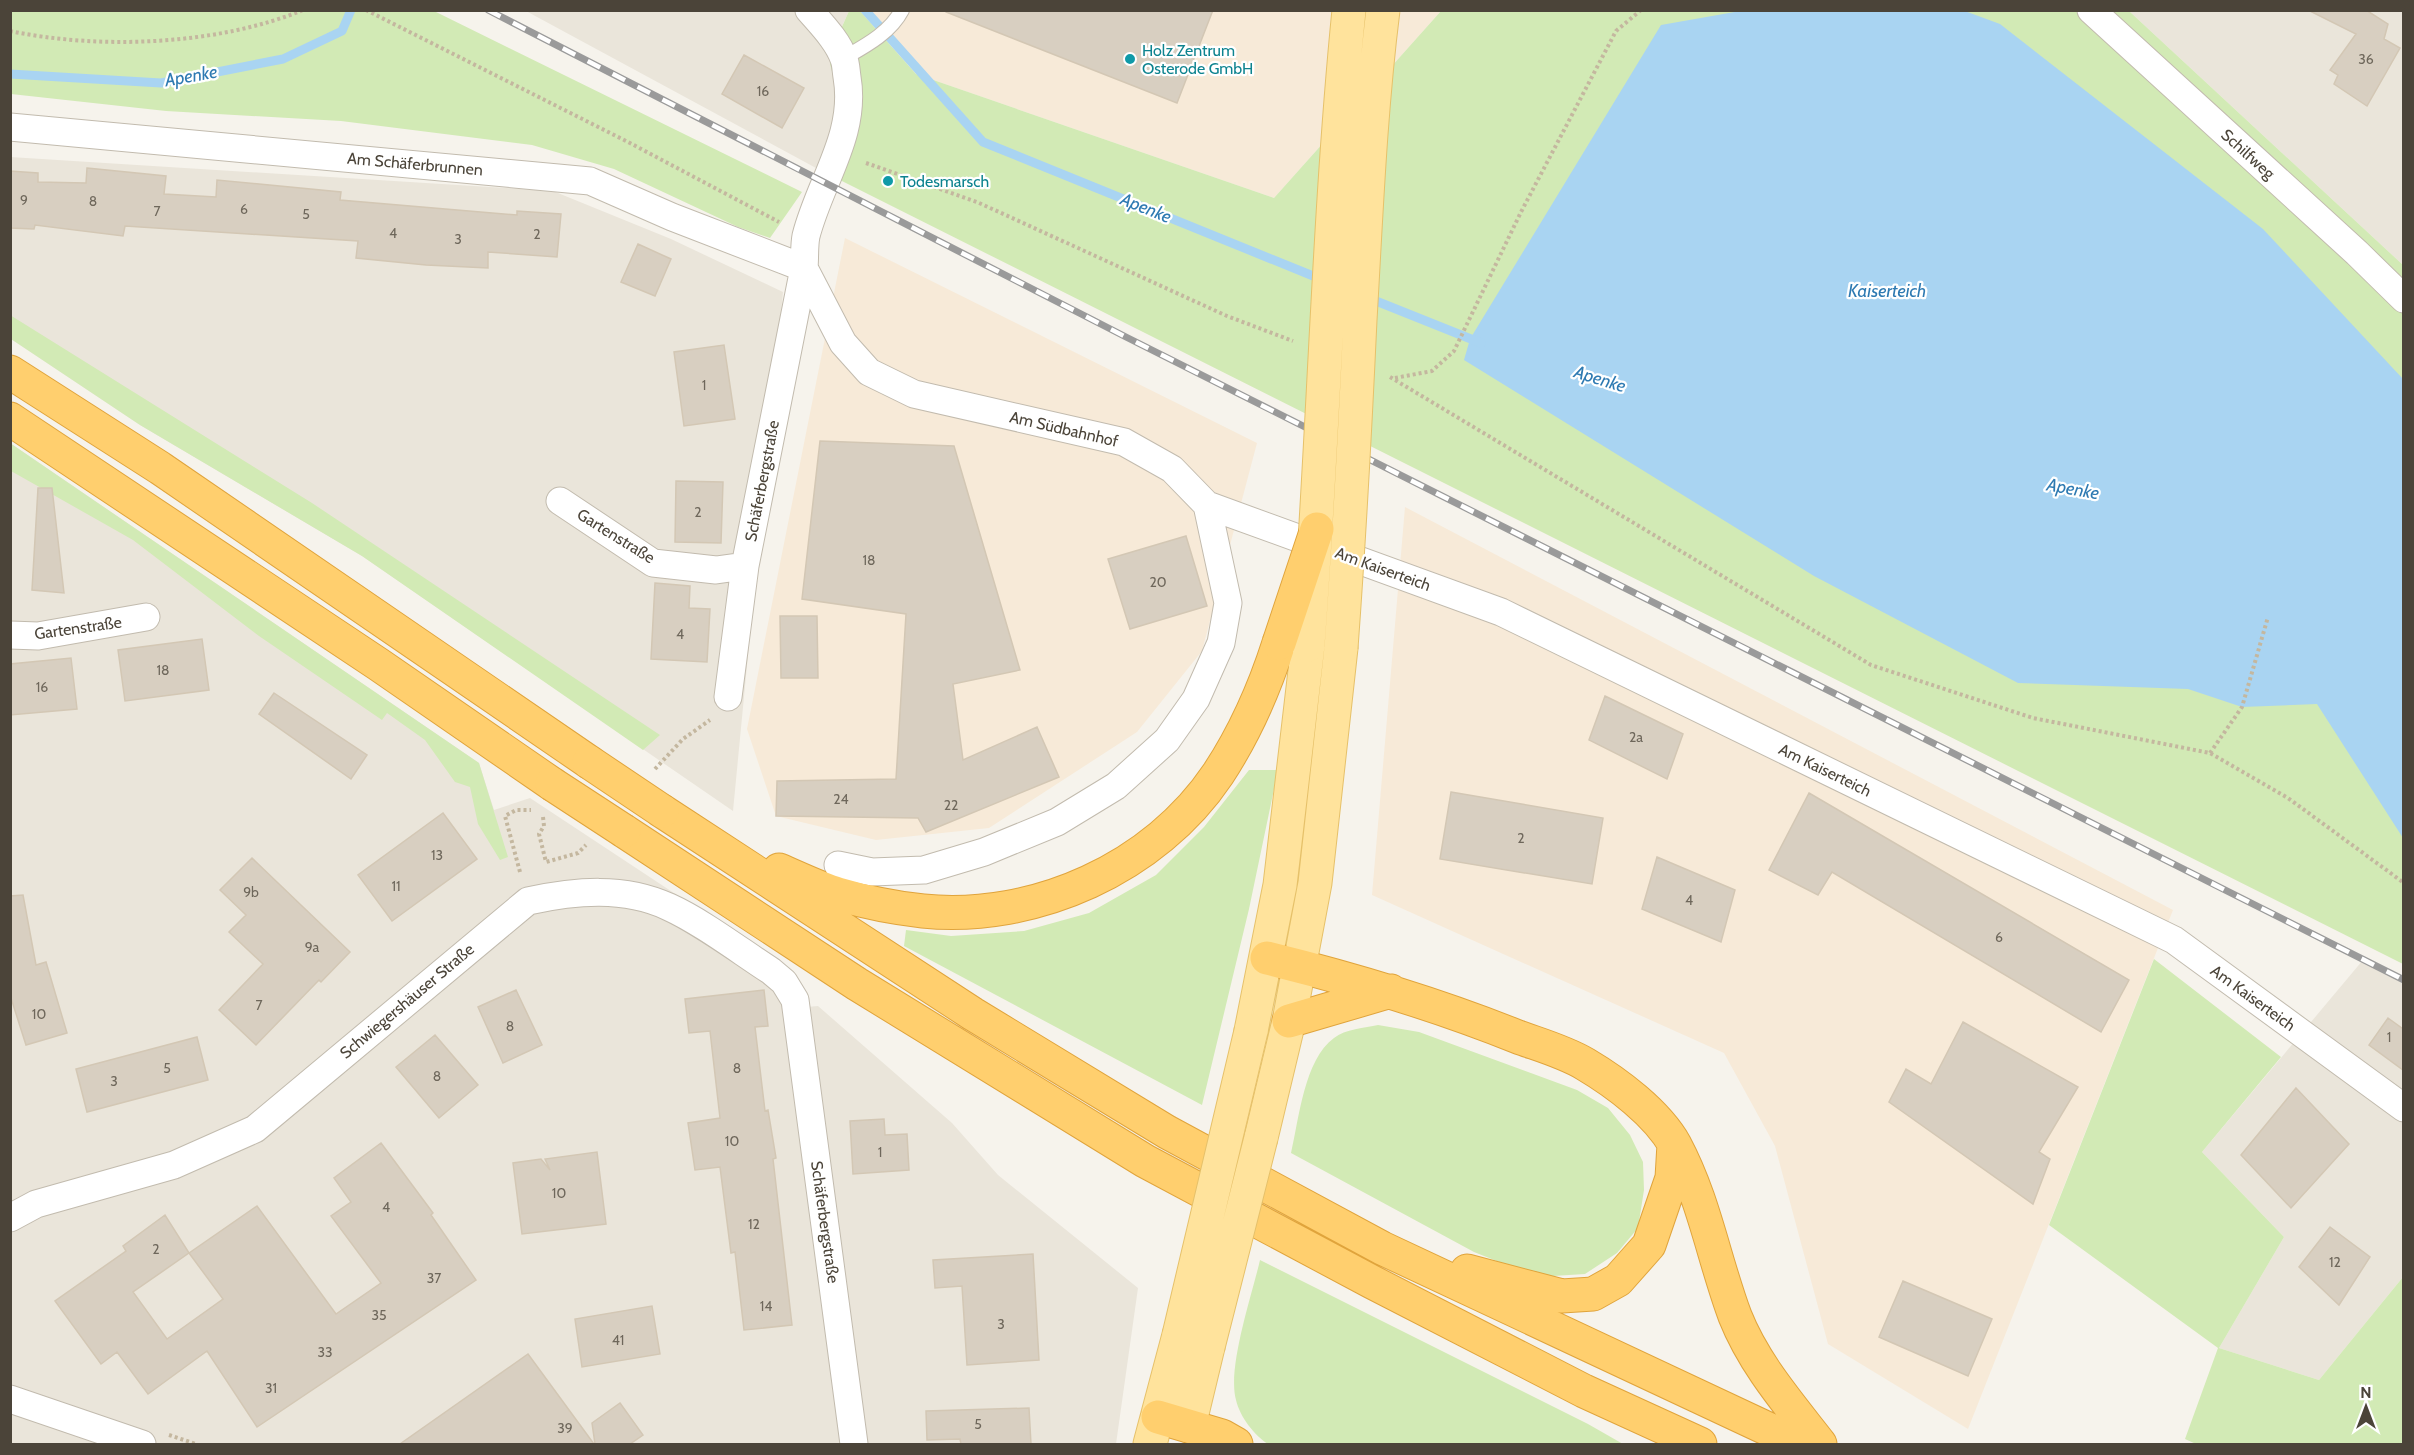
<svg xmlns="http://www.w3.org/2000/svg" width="2414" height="1455" font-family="Cabin,sans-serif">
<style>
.residential{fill:#eae5da}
.commercial{fill:#f7ead8}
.green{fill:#d2eab5}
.water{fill:#a9d4f2}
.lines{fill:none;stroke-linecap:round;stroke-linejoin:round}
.stream{stroke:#a9d4f2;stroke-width:9}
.building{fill:#d8cfc1;stroke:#d3c7b4;stroke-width:1.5;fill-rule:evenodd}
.lane-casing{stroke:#c2bbae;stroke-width:16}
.street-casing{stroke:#c2bbae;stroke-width:29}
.primary-casing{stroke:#e6c16a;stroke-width:35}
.highway-casing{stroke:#e0a43c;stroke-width:35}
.path{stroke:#c4b79f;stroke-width:4;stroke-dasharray:3 3;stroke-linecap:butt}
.lane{stroke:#fff;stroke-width:14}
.street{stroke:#fff;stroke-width:27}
.primary{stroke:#ffe39c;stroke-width:33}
.highway{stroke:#ffcf6e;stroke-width:33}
.rail-casing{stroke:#9a9a9a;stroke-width:7}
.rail{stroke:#fff;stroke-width:4.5;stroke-dasharray:14;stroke-linecap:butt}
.primary-bridge-casing{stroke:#e6c16a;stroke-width:35;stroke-linecap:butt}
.highway-bridge-casing{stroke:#e0a43c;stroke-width:35;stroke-linecap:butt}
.primary-bridge{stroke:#ffe39c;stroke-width:33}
.highway-bridge{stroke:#ffcf6e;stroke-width:33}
.culture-dot{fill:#0f9aa8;stroke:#fff;stroke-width:2}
.labels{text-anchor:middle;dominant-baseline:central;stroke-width:4.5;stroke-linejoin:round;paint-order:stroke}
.number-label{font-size:14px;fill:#6e675b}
.culture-label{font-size:16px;fill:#0d838f;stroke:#fff;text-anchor:start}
.street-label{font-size:16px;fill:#4b4439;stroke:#fff}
.water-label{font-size:18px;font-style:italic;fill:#2e7ab2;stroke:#fff}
</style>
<rect width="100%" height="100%" fill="#f6f3ec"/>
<path class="residential" d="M526,11H849L832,48L839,97L826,151L816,168Z
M2129,11H2403V265Z
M10,157L553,191L671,239L783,292L733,811L362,556L140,425L11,339Z
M10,443L479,763L494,810L530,798L786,967L807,1007L818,1006L952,1123L998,1175L1138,1288L1116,1444H11Z
M2363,960L2403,981V1277L2319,1380L2219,1348L2284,1237L2202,1152Z"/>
<path class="commercial" d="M860,11H1441L1274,198L916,74Z
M845,238L1257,443L1202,651L1137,732L989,828L876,840L776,816L747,729Z
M1405,507L2173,910L1968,1429L1828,1344L1775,1146L1724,1053L1372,895Z"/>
<path class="green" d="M10,11H434L802,192L770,238L738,227L614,169L532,145L341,121L166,111L11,94Z
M849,11H860L916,74L1274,198L1441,11H2129L2403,265V964L816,168L826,151L839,97L830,64L832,49Z
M10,315L312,503L660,735L643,750L362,556L140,425L11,339Z
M10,443L479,763L508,857L500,860L478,824L470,787L455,782L425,740L387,713L382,720L259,636L133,540L11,471Z
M1249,770H1278L1249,909L1202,1105L904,946L906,930L951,936L1024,931L1089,913L1156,875L1204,827Z
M2154,959L2281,1057L2202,1152L2284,1237L2219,1348L2319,1380L2403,1277V1444H2196L2185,1439L2218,1348L2049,1225Z
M1378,1025L1419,1032L1577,1090L1608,1108L1630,1135L1643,1162L1644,1190L1638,1228L1617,1253L1585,1274L1537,1277L1474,1252L1291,1153C1299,1119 1304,1060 1334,1038C1345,1029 1365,1028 1378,1025Z
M1260,1260L1588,1424L1623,1444H1268C1254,1435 1240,1417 1236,1400C1227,1368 1252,1295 1260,1260Z"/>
<path class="water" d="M1746,10H1962L2000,24L2263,229L2403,379V838L2317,704L2242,707L2188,689L2018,683L1814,576L1464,360L1470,339L1661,25Z"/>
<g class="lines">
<path class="stream" d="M865,10L983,142L1323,280
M10,74L161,83L283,59L342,31L351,10
M1366,297L1481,343"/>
</g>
<path class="building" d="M946,10H1213L1177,103L946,12Z
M2308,10H2366L2388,24L2384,39L2400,48L2367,106L2334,84L2338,75L2330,70L2356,34Z
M744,55L804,88L782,128L722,94Z
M87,168L166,176L164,194L216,197L217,180L341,192L340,200L517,215V211L561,214L557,257L488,252V268L426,265L356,258L358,241L125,226L123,236L35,225L34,229L10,228V171L38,173V182L86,183Z
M638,244L671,259L655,296L621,282Z
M724,345L735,419L684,426L674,352Z
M820,441L954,446L1020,670L953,684L963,760L1037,727L1059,777L926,832L918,818L776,816L777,781L896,779L906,614L802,599Z
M676,481L723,482L721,543L675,542Z
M38,488H52L64,593L32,590Z
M1186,536L1207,606L1130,629L1108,559Z
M655,583L690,586L689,608L710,609L707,662L651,659Z
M780,616H817L818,678H781Z
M202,639L209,690L125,701L118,650Z
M71,658L77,709L10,715V664Z
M274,693L367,755L351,779L259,714Z
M1605,696L1683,734L1667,779L1589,740Z
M1451,792L1603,818L1592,884L1440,859Z
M1809,793L2129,980L2101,1032L1832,872L1818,895L1769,870Z
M443,813L477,859L392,921L358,875Z
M1657,857L1735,890L1721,942L1642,909Z
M252,858L350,952L321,982L319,980L256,1045L219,1010L263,964L229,932L246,915L220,890Z
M23,895L36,965L46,962L67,1033L26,1045L10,995V896Z
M516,990L542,1045L503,1063L478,1007Z
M764,990L768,1026L755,1027L765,1111L768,1110L776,1158L773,1159L792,1325L744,1330L735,1252L731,1253L720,1167L695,1170L688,1123L720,1118L710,1031L689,1033L685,999Z
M2388,1018L2403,1029V1070L2369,1045Z
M1963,1022L2078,1087L2039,1152L2050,1159L2033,1204L1889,1102L1906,1069L1931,1084Z
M435,1035L478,1085L439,1118L396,1067Z
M197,1037L208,1080L87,1112L76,1069Z
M2296,1088L2349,1144L2291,1208L2241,1155Z
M884,1119L885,1135L907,1134L909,1170L853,1174L850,1121Z
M381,1143L433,1213L431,1215L476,1280L257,1427L207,1351L148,1394L117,1352L101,1364L55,1301L126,1251L123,1246L165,1215L189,1253L257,1206L336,1314L381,1283L331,1216L351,1202L334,1178ZM189,1253L223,1299L167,1339L133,1292Z
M597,1152L606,1224L522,1234L513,1163L541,1159L550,1170L545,1159Z
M2330,1227L2370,1257L2339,1305L2299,1267Z
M1033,1254L1039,1360L967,1365L962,1286L935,1288L933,1260Z
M1903,1281L1992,1319L1968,1376L1879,1337Z
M652,1306L660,1354L582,1367L575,1319Z
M528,1354L594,1444H400Z
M620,1403L643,1435L630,1444H595L592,1423Z
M1029,1408L1031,1444H961L960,1439L927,1440L926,1411Z"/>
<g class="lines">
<defs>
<path id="lane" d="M844,58C865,46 890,33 902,10"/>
<path id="street" d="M2091,10L2357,253L2404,299
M10,127L590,181L672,217L804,268
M804,268L843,343L869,372L914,394L1124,442L1172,469L1207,505L1228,603L1221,643L1196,699L1167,740L1116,786L1057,822L984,852L924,870L872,872L838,865
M560,501L653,563L716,570L745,566
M1207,505L1501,612L2174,940L2404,1108
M10,635L38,636L146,617
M728,697L745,566L804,268C805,258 804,246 806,236C820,181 857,135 847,77C846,71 846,64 844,59C838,41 821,24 809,10
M10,1218L36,1204L174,1165L255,1129L528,901C575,891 624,886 669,907C702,922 740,951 771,971L784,982L795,1000L854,1444
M10,1399L142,1444"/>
<path id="primary" d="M1251,1031L1280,885L1308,645
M1261,1138L1289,1021L1315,883L1341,648
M1189,1426L1208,1347
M1150,1444L1179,1335"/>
<path id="highway" d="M10,372L160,468L589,762
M10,419L378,664L552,784
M662,811L973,1014L1167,1132L1382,1248L1800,1444
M624,831L857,984L1145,1161L1372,1282L1584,1391L1700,1444
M779,870C798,878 818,888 838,894C865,902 895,908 923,911C1035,922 1155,868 1218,774C1245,733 1264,690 1279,643
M1267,958C1352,979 1436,1004 1518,1037C1540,1045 1565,1052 1585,1064C1617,1083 1657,1113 1675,1145C1704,1199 1714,1260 1735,1316C1754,1364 1789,1404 1820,1444
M1289,1021L1391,991
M1467,1271L1562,1296L1593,1294L1618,1280L1649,1245L1672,1178L1674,1144
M1158,1417L1222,1436L1236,1444"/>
</defs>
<use href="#lane" class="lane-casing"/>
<use href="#street" class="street-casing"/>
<use href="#primary" class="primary-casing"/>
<use href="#highway" class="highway-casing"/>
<path class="path" d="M366,10L628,142L779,222
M10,31C101,50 218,45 303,10
M866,163L977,202L1227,316L1293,341
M1390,377L1871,665L2033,718L2210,753L2288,798L2404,883
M1395,378L1432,371L1454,351L1521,212L1616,31L1641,10
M2210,753L2242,707L2268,617
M655,769L683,739L710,720
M543,817L544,826L539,834L546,862L578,853L586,845
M520,872L505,816L516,810H531
M169,1435L196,1444"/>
<use href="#lane" class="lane"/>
<use href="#street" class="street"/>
<use href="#primary" class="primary"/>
<use href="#highway" class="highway"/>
<defs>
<path id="rail" d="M488,10L1126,337L2404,980"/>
</defs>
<use href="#rail" class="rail-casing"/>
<use href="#rail" class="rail"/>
<defs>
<path id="primary-bridge" d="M1308,645C1324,434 1328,221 1349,10
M1341,648C1349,538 1355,429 1360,320C1366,217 1370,113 1383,10
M1179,1335L1251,1031
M1208,1347L1261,1138"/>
<path id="highway-bridge" d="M1279,643L1317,529
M589,762L662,811
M552,784L624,831"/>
</defs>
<use href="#primary-bridge" class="primary-bridge-casing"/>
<use href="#highway-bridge" class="highway-bridge-casing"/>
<use href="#primary-bridge" class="primary-bridge"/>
<use href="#highway-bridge" class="highway-bridge"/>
</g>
<g class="culture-dot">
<circle cx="1130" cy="59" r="6"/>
<circle cx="888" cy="181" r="6"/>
</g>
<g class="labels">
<g class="number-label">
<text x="2366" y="59">36</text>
<text x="763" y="91">16</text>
<text x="24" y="200">9</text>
<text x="93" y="201">8</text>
<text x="244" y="209">6</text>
<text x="157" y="211">7</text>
<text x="306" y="214">5</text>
<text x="393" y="233">4</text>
<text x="537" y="234">2</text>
<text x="458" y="239">3</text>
<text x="704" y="385">1</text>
<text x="698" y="512">2</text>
<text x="869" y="560">18</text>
<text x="1158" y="582">20</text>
<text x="680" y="634">4</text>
<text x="163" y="670">18</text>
<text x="42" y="687">16</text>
<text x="1636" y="737">2a</text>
<text x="841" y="799">24</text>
<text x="951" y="805">22</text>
<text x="1521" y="838">2</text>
<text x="437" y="855">13</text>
<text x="396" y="886">11</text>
<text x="251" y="892">9b</text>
<text x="1689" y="900">4</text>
<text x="1999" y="937">6</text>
<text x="312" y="947">9a</text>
<text x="259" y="1005">7</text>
<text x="39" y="1014">10</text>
<text x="510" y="1026">8</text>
<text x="2389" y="1037">1</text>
<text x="167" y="1068">5</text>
<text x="737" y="1068">8</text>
<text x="437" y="1076">8</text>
<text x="114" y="1081">3</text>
<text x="732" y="1141">10</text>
<text x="880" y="1152">1</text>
<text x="559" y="1193">10</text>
<text x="386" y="1207">4</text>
<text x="754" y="1224">12</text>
<text x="156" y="1249">2</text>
<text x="2335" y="1262">12</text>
<text x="434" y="1278">37</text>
<text x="766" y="1306">14</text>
<text x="379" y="1315">35</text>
<text x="1001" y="1324">3</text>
<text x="618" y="1340">41</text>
<text x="325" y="1352">33</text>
<text x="271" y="1388">31</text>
<text x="978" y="1424">5</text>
<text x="565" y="1428">39</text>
</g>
<g class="culture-label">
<text x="1142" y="50">Holz Zentrum<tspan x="1142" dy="18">Osterode GmbH</tspan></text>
<text x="900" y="181">Todesmarsch</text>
</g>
<g class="street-label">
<text transform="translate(2248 154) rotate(42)">Schilfweg</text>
<text transform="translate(415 164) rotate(5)">Am Schäferbrunnen</text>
<text transform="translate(1064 429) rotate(13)">Am Südbahnhof</text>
<text transform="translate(762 481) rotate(-79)">Schäferbergstraße</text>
<text transform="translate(616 536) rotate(32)">Gartenstraße</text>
<text transform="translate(1383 569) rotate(20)">Am Kaiserteich</text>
<text transform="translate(78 628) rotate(-8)">Gartenstraße</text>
<text transform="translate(1825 770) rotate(26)">Am Kaiserteich</text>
<text transform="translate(2253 998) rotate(36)">Am Kaiserteich</text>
<text transform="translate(407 1001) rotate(-40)">Schwiegershäuser Straße</text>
<text transform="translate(825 1222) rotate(82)">Schäferbergstraße</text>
</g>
<g class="water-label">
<text transform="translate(191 76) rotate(-10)">Apenke</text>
<text transform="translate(1146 208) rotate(22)">Apenke</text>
<text x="1887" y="291">Kaiserteich</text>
<text transform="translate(1600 379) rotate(17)">Apenke</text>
<text transform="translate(2073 489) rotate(10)">Apenke</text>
</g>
</g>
<rect width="2414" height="1455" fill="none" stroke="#4b4439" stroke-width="24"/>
<g transform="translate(2366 1407)" stroke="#ffffff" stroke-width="4.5" paint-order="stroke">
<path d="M0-4.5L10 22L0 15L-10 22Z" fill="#4b4439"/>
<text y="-9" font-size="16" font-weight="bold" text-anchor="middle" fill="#4b4439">N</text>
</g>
</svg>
